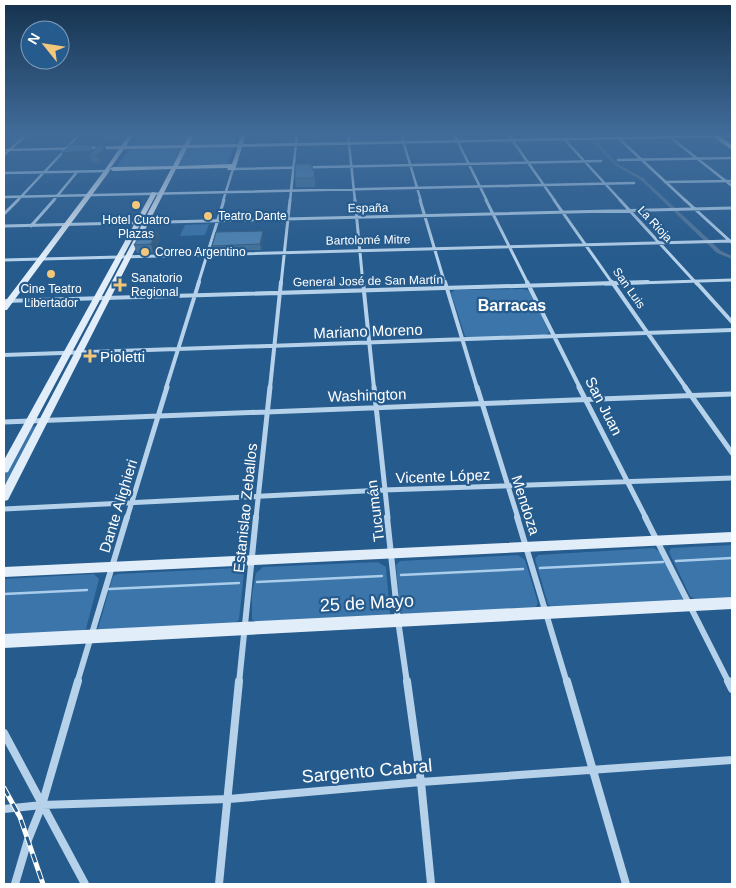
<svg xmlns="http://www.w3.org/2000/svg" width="736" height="888" font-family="Helvetica,sans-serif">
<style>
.green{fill:#3b75aa}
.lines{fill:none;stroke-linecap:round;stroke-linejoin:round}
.stream{stroke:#aacdeb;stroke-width:2.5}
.canal{fill:#52779a;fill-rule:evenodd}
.street-far5{stroke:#b6d2ea;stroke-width:2.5}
.street-far4{stroke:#b6d2ea;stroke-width:3}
.street-far3{stroke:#b6d2ea;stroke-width:4}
.street-far2{stroke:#b6d2ea;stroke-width:5}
.street-far1{stroke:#b6d2ea;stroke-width:6}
.street{stroke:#b6d2ea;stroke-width:8}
.secondary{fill:#e1edf9;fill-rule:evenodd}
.highway{fill:#fff;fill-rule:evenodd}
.rail-casing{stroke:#fff;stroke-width:5}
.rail{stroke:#265b8d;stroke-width:3;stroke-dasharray:9;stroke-linecap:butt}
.wall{fill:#44729a}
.shaded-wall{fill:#375c7d}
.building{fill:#4f84b3;stroke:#375c7d}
.poi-dot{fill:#f3c77b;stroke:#265b8d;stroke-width:2}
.labels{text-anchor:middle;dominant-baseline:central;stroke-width:4.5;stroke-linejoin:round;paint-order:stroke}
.far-street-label{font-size:12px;fill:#fff;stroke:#265b8d}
.far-poi-label{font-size:12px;fill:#fff;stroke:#265b8d;text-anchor:start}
.street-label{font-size:15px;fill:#fff;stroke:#265b8d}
.poi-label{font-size:15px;fill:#fff;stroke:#265b8d;text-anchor:start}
.far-district-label{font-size:16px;font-weight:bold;fill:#fff;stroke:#265b8d}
.near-street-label{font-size:18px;fill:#fff;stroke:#265b8d}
</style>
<rect width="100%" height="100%" fill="#265b8d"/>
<path class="green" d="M141,134H238L227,165L116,167Z
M209,224L205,235L180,236L185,225Z
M523,289L530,291L549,332L547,335L469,338L465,336L451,293L455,290Z
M34,426L39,427L4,494V476L30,429Z
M732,545V599L697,601L690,596L669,552L671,548Z
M654,548L661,553L684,596L681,602L554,609L548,604L535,559L538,555Z
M518,555L525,560L538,603L535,609L405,616L400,611L396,565L400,561Z
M378,562L386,567L390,614L386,618L254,622L252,619V594L256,573L263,567Z
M237,568L244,572L239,620L232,625L103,631L98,629L113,576L118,574Z
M94,574L99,579L86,629L79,633L4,637V579Z"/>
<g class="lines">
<path class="stream" d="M676,561L732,558
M540,568L663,562
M401,575L523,569
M257,582L382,576
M109,589L239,583
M4,594L87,590"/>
<path class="canal" d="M585,134H589L618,164L643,178L721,251L732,256V259L717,253L641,180L616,166Z"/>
<path class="street-far5" d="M348,134L355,201
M401,134L421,201
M454,134L487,201
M508,134L555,201
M614,134L686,201
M666,134L732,186
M564,139L621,201
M4,155L27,134
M618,160L732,158
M4,173L107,171
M665,182L732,181
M4,197L634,183
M17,201L80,134
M53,201L77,172
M223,201L233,169L601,161
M290,201L297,134"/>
<path class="street-far4" d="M355,200L363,284
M420,200L445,284
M486,200L528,284
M554,200L613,284
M620,200L697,284
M685,200L731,242
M4,214L18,200
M4,226L732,208
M31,226L54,200
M4,260L732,241
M198,284L224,200
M281,284L290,200
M605,284L732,280"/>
<path class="street-far3" d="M363,282L374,388
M445,282L477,388
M527,282L580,388
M612,282L686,388
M696,282L732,322
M4,301L648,282
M4,355L732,330
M166,388L199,282
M270,388L281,282"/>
<path class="street-far2" d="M374,387L388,518
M477,387L518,518
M579,387L646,518
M685,387L732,453
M4,422L732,394
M4,509L384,490L732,478
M127,518L167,387
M256,518L270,387"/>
<path class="street-far1" d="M387,517L398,620L407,683
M517,517L567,683
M645,517L729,683
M77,683L127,517
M239,683L256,517"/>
<path class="street" d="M407,681L421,782L431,884
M567,681L626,884
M728,681L732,689
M4,733L85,884
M4,809L42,805L229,799L421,782L732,760
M15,884L28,840L42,805L78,681
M219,884L239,681"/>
<path class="secondary" d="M130,134H134L126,146L184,145L190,134H194L189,145L238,144L242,134H246L243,144L732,135V137L242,147L235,170H227L228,168L176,169L8,500L4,501V487L171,169L113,171L110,169L113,167L173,166L182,148L124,149L110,169L109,172L7,310H4V303L104,171L119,149L4,151V149L121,146ZM238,147L232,164L178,166L187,148Z
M152,192L157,193L8,472L4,473V460Z
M732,532V542L4,577V567Z
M732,597V609L4,648V634Z"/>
<path class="highway" d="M709,134H717L732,145V150Z"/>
<defs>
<path id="rail" d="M4,788L20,817L43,884"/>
</defs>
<use href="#rail" class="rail-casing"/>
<use href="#rail" class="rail"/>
</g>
<path class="wall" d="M105,134H128L123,140H107Z
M105,146L107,153L100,163H93L91,158L65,160Z
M312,164L313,170L315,179V187H296L295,178Z
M157,231L160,239L153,253H137L134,245Z
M263,231V236L261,250L213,251L212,246Z"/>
<path class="shaded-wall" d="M121,134H128L123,140Z
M105,146L107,153L100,163L97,155Z
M94,150L90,155L91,158L65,160L62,153Z
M157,231L160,239L153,253L151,244Z
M263,231V236L261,250L260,244Z"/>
<path class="building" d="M85,144L94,150L97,146H105L97,155H90L94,150L62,153L70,145Z
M295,164H312V170H315L314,178H295Z
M143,231H157L151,244L134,245Z
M263,231L260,244L212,246L216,232Z"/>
<linearGradient id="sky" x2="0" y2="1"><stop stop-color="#15324e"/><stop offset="0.52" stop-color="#416c9a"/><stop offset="1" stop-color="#416c9a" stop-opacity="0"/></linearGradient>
<rect width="736" height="258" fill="url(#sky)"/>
<g class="poi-dot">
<circle cx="136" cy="205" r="5"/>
<circle cx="208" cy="216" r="5"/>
<circle cx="145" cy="252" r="5"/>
<circle cx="51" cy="274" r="5"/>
<path d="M117.5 277.5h5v5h5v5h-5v5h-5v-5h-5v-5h5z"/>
<path d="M87.5 348.5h5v5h5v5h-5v5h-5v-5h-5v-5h5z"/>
</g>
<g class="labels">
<g class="far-street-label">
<text transform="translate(368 208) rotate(-1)">España</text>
<text transform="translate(655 224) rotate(47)">La Rioja</text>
<text transform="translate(368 240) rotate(-1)">Bartolomé Mitre</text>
<text transform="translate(368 281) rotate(-1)">General José de San Martín</text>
<text transform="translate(629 288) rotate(55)">San Luis</text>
</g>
<g class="far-poi-label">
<text x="218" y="216">Teatro Dante</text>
<text x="136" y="220" text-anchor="middle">Hotel Cuatro<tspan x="136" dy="14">Plazas</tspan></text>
<text x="155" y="252">Correo Argentino</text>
<text x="131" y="278">Sanatorio<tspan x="131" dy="14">Regional</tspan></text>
<text x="51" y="289" text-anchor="middle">Cine Teatro<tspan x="51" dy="14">Libertador</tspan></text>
</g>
<g class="street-label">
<text transform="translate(368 331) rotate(-2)">Mariano Moreno</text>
<text transform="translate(367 395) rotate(-2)">Washington</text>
<text transform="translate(604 406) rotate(63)">San Juan</text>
<text transform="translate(443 476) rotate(-2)">Vicente López</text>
<text transform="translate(526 505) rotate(72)">Mendoza</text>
<text transform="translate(118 506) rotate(-73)">Dante Alighieri</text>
<text transform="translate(245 508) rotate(-84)">Estanislao Zeballos</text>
<text transform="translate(375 511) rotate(-97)">Tucumán</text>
</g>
<g class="poi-label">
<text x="100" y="356">Pioletti</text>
</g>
<g class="far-district-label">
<text x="512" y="305">Barracas</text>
</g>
<g class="near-street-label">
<text transform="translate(367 603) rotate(-3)">25 de Mayo</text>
<text transform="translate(367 771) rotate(-5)">Sargento Cabral</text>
</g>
</g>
<rect width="736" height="888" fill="none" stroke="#ffffff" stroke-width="10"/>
<g transform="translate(45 45) rotate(300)"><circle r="24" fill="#265b8d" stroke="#7d9dbb"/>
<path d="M0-4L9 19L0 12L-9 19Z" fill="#f3c77b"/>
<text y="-8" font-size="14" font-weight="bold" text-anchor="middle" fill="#ffffff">N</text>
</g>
</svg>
